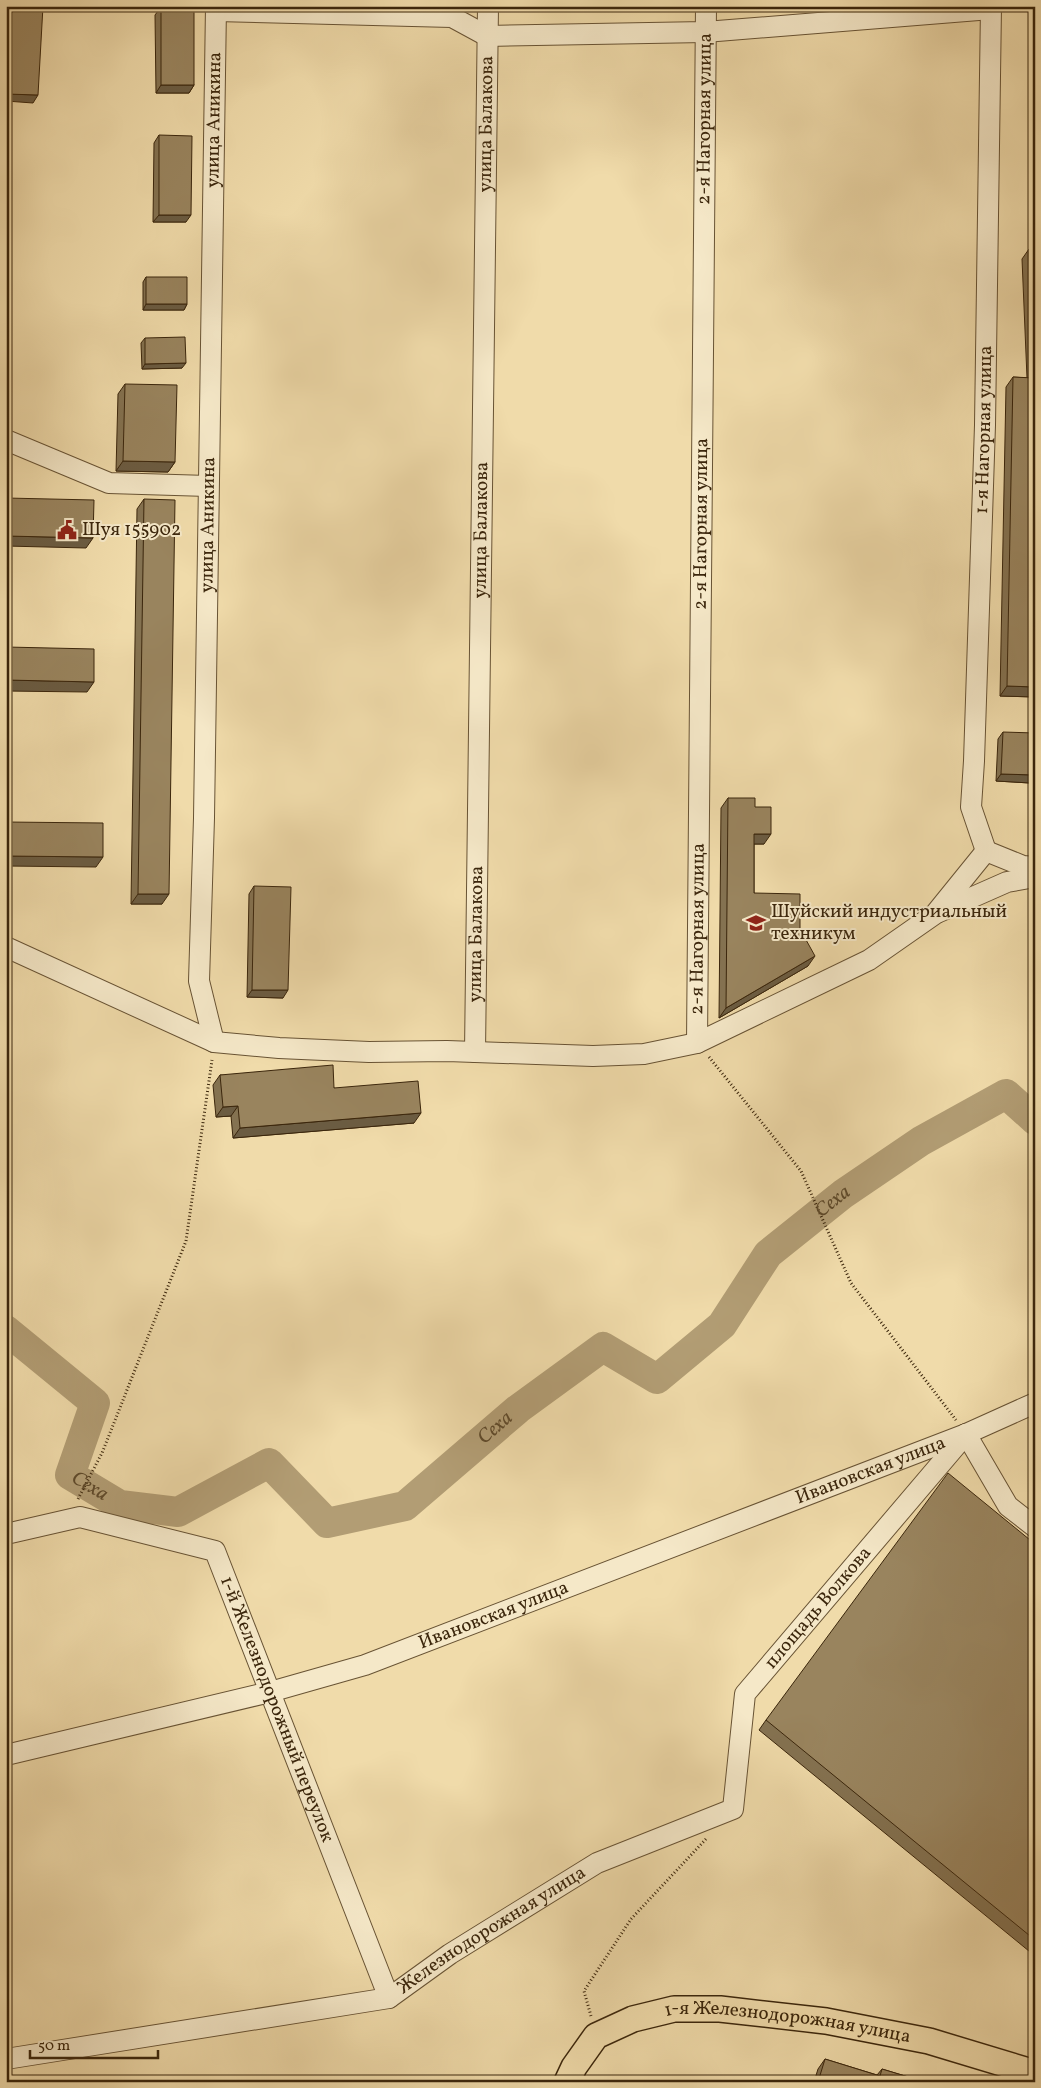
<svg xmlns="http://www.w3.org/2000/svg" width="1041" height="2088" font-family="Vollkorn,serif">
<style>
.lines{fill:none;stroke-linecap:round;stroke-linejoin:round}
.river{stroke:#b29d74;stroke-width:30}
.minor-casing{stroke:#685334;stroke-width:22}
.major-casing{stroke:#3b260c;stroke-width:28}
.path{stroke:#3b260c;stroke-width:3;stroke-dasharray:1 2.5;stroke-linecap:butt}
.minor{stroke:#f5e8c8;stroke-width:20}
.major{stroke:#f0dbaa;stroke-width:25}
.wall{fill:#847251;stroke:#3b260c}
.shaded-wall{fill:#6b5c42;stroke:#3b260c}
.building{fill:#99845e;stroke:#3b260c}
.labels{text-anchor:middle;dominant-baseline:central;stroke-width:4;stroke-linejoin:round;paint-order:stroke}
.street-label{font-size:19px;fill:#3b260c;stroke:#f5e8c8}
.poi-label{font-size:19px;fill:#3b260c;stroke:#f5e8c8;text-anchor:start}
.water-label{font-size:20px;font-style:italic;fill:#5f4a2b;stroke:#f5e8c8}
</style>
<rect width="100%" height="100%" fill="#f0dbaa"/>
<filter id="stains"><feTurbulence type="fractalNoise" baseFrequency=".004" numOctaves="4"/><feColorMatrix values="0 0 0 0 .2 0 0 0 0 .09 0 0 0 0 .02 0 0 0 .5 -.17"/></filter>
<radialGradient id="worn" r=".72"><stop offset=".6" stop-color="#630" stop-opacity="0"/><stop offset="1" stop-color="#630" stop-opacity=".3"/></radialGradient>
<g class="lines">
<path class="river" id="s1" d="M6,1330L95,1403L70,1475L120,1505L178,1512L269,1463L327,1523L405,1506L518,1409L603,1347L657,1379L722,1325L768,1254L843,1194L921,1141L1006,1094L1035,1120"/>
<defs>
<g id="minor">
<path d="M216,11L452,17L487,36L705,32L991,9"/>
<path d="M6,440L109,483L208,486"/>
<path id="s2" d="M986,851L971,807L974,761L985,425L991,6"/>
<path d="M986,851L1023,866L1035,867"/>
<path d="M939,912L1007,882L1035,877"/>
<path d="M6,947L214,1042L279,1048L369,1052L447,1051L593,1056L644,1054L697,1043L869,960L935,914L986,851"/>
<path id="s3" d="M214,1042L199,981L204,818L216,6"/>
<path id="s4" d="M697,1043L706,6"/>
<path id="s5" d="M475,1052L488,6"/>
<path d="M966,1434L1008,1506L1035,1527"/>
<path id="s6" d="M6,1534L80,1517L215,1551L389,1998"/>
<path id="s7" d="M6,1755L270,1692L365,1665L966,1434L1035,1403"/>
<path id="s8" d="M6,2059L389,1998L450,1954L597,1863L733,1809L745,1694L966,1434"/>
</g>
<g id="major">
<path id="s9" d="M567,2082L574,2067L596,2036L633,2019L674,2009H720L826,2021L929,2041L1035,2073"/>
</g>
</defs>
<use href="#minor" class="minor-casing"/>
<use href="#major" class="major-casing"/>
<path class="path" d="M709,1057L801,1171L851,1283L956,1420
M78,1499L102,1453L186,1241L212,1060
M591,2016L584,1991L631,1919L706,1839"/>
<use href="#minor" class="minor"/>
<use href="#major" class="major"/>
</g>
<path class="wall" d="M161,7L194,85L189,93H156L155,15Z
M159,135L186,222H153L154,143Z
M1029,249H1035V697L1000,696L1006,387L1013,377L1027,378L1022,259Z
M146,277L187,304L184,310H143V282Z
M145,338L182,368L142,369L141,343Z
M125,384L175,462L168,472L116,471L118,394Z
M144,499L162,904H131L137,509Z
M1003,732L1035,775L1030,783L996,781L998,739Z
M728,798L755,807L764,844H754V893L800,929L808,966L719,1018L721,808Z
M254,886L283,998L247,997L249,894Z
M220,1075L334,1088L414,1123L233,1138L231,1116L216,1117L213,1085Z
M1035,1544V1956L759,1730L766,1720Z
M825,2059L877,2075L882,2069L925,2082H814L818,2069Z"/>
<path class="shaded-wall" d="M161,85H194L189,93H156Z
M6,94L38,95L33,103L6,101Z
M159,215H191L186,222H153Z
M146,304H187L184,310H143Z
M186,363L182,368L142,369L145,364Z
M123,461L175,462L168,472L116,471Z
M6,536L93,538L86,548L6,546Z
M6,680L94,682L87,692L6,691Z
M1007,686L1035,687V697L1000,696Z
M1001,774L1035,775L1030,783L996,781Z
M754,834H771L764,844H747Z
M6,856L103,857L96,867L6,866Z
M138,894H169L162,904H131Z
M815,956L808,966L719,1018L726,1008Z
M252,990H288L283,998L247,997Z
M238,1106L231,1116L216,1117L223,1107Z
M421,1113L414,1123L233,1138L240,1128Z"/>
<path class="building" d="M6,6H43L38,95L6,94Z
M161,7H194V85H161Z
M159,135L192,136L191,215H159Z
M1029,249H1035V687L1007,686L1013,377L1034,378Z
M146,277H187V304H146Z
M185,337L186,363L145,364V338Z
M125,384L177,385L175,462L123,461Z
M6,498L94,500L93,538L6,536Z
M144,499L175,500L169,894H138Z
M6,647L94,649V682L6,680Z
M1003,732L1035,733V775L1001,774Z
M728,798H755V807H771V834H754V893L800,894V929L815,956L726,1008Z
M6,822L103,823V857L6,856Z
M254,886L291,887L288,990H252Z
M333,1065L334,1088L418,1081L421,1113L240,1128L238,1106L223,1107L220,1075Z
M948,1473L1035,1544V1940L766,1720Z
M825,2059L880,2076L882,2069L925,2082H818Z"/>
<defs>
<symbol id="civic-bare" viewBox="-9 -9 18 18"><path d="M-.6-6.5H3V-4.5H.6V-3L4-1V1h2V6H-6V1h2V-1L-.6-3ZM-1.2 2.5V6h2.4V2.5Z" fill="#8f2418" stroke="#f5e8c8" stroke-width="2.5" paint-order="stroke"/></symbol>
<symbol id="university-bare" viewBox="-9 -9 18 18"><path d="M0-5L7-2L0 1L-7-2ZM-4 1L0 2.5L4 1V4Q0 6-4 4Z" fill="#8f2418" stroke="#f5e8c8" stroke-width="2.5" paint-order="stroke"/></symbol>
</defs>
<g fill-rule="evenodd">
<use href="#civic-bare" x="53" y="516" width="28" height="28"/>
<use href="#university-bare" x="742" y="909" width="28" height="28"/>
</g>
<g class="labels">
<g class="street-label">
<text stroke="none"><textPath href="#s3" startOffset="924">улица Аникина</textPath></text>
<text stroke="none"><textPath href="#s4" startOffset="924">2-я Нагорная улица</textPath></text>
<text stroke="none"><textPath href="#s5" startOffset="928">улица Балакова</textPath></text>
<text stroke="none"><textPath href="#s2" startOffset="424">1-я Нагорная улица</textPath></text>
<text stroke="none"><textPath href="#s3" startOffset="519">улица Аникина</textPath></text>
<text stroke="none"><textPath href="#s4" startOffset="519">2-я Нагорная улица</textPath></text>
<text stroke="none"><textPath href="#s5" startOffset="522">улица Балакова</textPath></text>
<text stroke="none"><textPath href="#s4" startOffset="114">2-я Нагорная улица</textPath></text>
<text stroke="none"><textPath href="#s5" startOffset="118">улица Балакова</textPath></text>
<text stroke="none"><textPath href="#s7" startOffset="912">Ивановская улица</textPath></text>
<text stroke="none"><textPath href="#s8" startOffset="1011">площадь Волкова</textPath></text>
<text stroke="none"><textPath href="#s7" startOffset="508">Ивановская улица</textPath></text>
<text stroke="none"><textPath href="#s6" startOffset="385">1-й Железнодорожный переулок</textPath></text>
<text stroke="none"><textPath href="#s8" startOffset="511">Железнодорожная улица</textPath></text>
<text stroke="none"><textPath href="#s9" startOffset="252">1-я Железнодорожная улица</textPath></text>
</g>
<g class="poi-label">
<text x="82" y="530">Шуя 155902</text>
<text x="771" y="912">Шуйский индустриальный<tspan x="771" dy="22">техникум</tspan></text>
</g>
<g class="water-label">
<text stroke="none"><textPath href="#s1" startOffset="1144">Сеха</textPath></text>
<text stroke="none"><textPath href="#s1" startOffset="694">Сеха</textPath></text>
<text stroke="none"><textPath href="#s1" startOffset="214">Сеха</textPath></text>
</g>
</g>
<rect width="1041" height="2088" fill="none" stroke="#f0dbaa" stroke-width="25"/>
<rect x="8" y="8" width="1026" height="2073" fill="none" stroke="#3b260c" stroke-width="2.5"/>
<rect x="12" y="12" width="1016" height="2063" fill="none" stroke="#3b260c"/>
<path d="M30 2050v8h128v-8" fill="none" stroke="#3b260c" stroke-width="2.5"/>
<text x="38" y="2050" font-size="15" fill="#3b260c" stroke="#f5e8c8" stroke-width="4" paint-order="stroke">50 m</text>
<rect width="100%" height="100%" filter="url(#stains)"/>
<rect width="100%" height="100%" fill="url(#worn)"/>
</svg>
